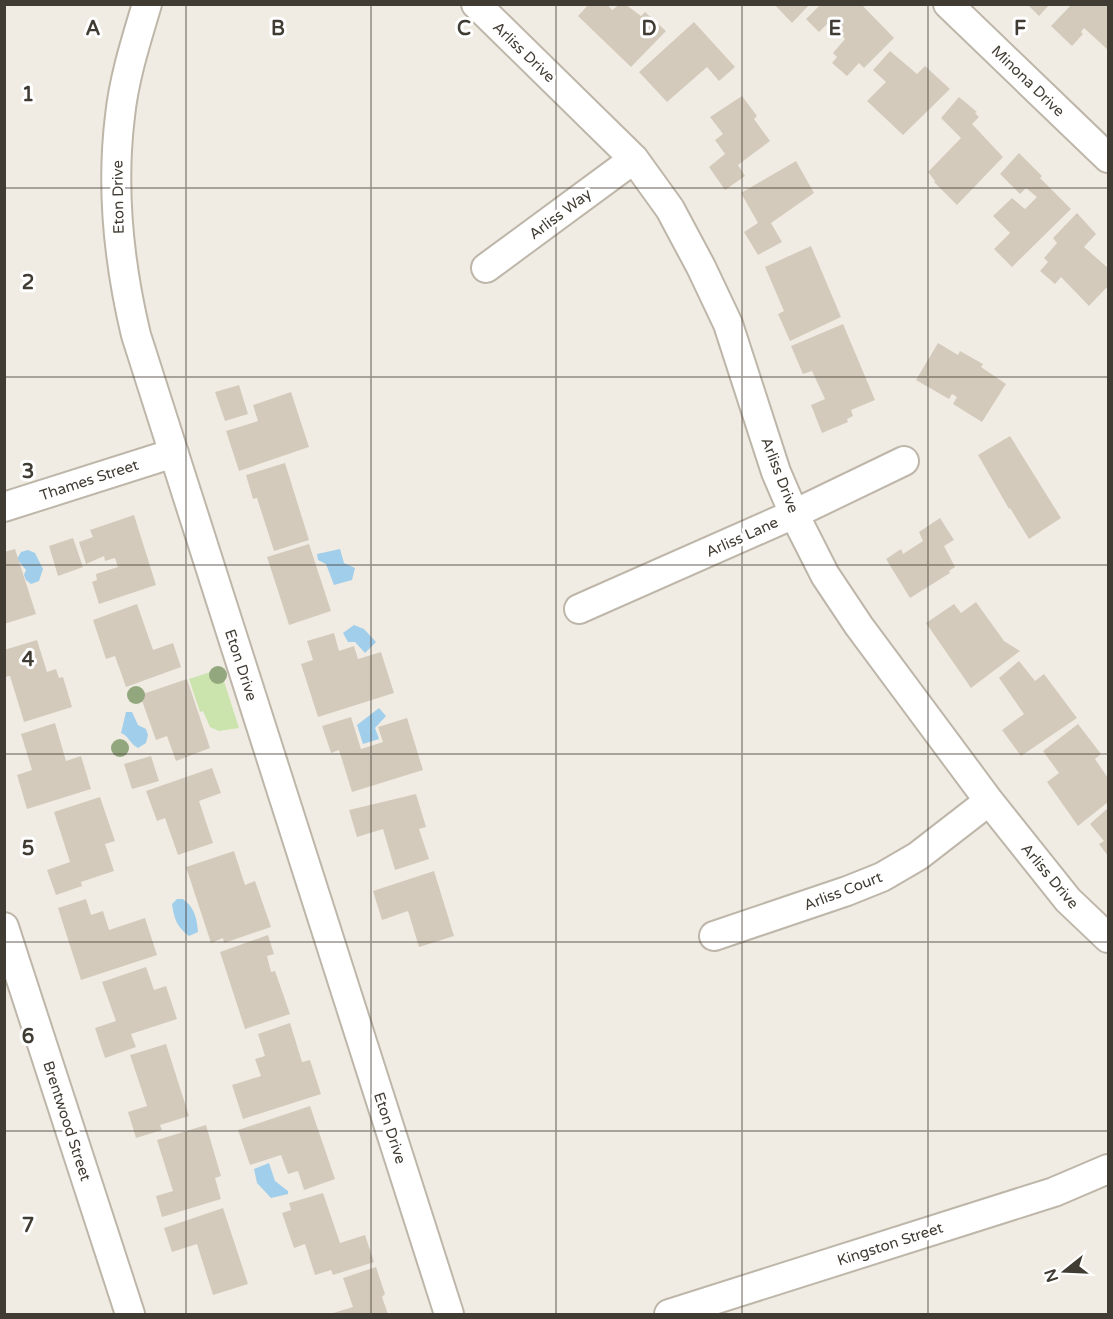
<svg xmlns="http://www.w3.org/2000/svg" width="1113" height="1319" font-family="'Varela Round',sans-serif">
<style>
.green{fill:#cbe3ad}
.water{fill:#a1ceeb}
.building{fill:#d4cabc}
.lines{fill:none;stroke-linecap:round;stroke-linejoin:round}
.minor-casing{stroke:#beb6a9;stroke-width:32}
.minor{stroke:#fff;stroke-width:28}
.tree{fill:#92a77e}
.grid{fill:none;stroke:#413c33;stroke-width:1.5;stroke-opacity:0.55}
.labels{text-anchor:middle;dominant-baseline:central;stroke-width:6;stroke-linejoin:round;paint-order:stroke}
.street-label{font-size:15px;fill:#413c33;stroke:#fff}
.grid-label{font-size:20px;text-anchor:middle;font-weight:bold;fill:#413c33;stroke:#fff;stroke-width:6;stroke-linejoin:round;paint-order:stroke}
</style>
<rect width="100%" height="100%" fill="#f0ece3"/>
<path class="green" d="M220,669L239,728L219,731L210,727L203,711L200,712L189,679Z"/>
<path class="water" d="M340,549L344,563L355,568L352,580L334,585L326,564L318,560L317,554Z
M28,550L35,553L43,569L39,581L31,584L26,580L24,575L26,570L17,559L21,552Z
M354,625L364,629L376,642L365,653L355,642H348L343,633Z
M379,708L386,716L375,728L379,739L363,744L357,725Z
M126,712H132L138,725L146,729L148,735L146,743L138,748C130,744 129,736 121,733Z
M177,899H183C194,907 197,918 198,932L189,936C177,927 174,919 172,904Z
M269,1163L275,1181L288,1191V1194L271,1198L257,1183L254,1169Z"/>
<path class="building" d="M589,4H607L612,10L620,4H625L641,16L645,12L666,31L631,67L578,16Z
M774,4H810L792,23Z
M821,4H861L894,38L864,68L859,63L847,76L832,63L837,57L833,53L845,39L829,22L819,32L806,19Z
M1027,4H1050L1039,16Z
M1072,4H1108V50L1084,28L1081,32L1083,34L1072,46L1051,26Z
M694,22L735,67L719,81L707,67L667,102L639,72Z
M890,51L917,74L925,66L950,89L903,135L867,101L886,82L873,70Z
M742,96L757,116L754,119L770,141L738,165L745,176L725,190L709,167L725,154L715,140L723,134L710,117Z
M959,97L977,112L975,113L979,117L972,124L1003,157L957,205L934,182L935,181L928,172L961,138L941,118Z
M1019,153L1042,176L1040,178L1071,209L1012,267L994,249L1010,233L993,216L1012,198L1025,209L1037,197L1026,188L1020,194L1000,174Z
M796,161L814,193L771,223L782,242L758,255L744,232L758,223L741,193Z
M1077,213L1096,234L1084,247L1108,268V286L1089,306L1061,277L1055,284L1040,271L1048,262L1044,258L1057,243L1053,238Z
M811,246L841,317L790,341L778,314L784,311L765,267Z
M843,324L875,400L851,410L853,416L847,419L848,422L822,433L811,405L825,399L812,371L803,374L791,346Z
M938,343L958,355L960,351L983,364L981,367L1006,384L982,422L953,404L957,397L952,394L949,399L916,380Z
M239,385L248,414L225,421L215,392Z
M291,392L309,447L239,471L226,431L258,421L253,405Z
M1010,436L1061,518L1029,539L1010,508L1009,509L978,455Z
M285,463L309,540L274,551L257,498L253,499L246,475Z
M134,515L156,585L99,604L92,582L97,580L96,574L118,567L115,558L105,561L104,556L86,564L79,542L93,537L90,530Z
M940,518L954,540L944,546L955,567L949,571L950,573L910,598L886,559L901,549L903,554L923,541L919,532Z
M73,538L83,567L58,576L49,546Z
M309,544L331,611L289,625L267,557Z
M15,549L36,614L4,624V552Z
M976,602L1004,641L1020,651L971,688L926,623L954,604L961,613Z
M137,604L153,650L173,643L181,667L126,687L115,656L106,659L93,620Z
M334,633L339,651L354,646L358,659L381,652L394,693L318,717L301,664L313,660L307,641Z
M37,640L47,672L56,669L59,678L63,677L72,707L24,722L10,676L4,677V650Z
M1019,661L1035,681L1044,674L1077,718L1021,756L1002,730L1024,714L999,678Z
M187,679L210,748L176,761L167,736L156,740L140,695Z
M351,717L361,749L383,742L378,727L407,718L423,770L352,792L339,750L331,753L322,726Z
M55,723L66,761L81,756L91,789L27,809L17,775L32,770L21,734Z
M1078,724L1101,754L1095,759L1108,778V802L1078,826L1047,782L1059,773L1043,751Z
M151,756L159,781L132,789L124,764Z
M212,768L221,793L199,801L213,843L178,855L165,818L157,821L146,791Z
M416,794L426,827L419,829L429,859L395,870L383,829L357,837L349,810Z
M100,797L115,841L105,844L114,871L81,882L82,886L56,895L47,870L70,862L54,812Z
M1108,808V856L1099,844L1104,841L1090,824Z
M234,851L245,885L255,881L271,927L224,943L223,938L211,943L186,867Z
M434,871L454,936L419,947L408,911L382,920L373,891Z
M86,899L91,915L103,911L109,930L145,918L157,955L81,980L58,908Z
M268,935L274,954L267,956L271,972L275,971L290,1014L245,1029L220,952Z
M146,967L154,990L166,986L177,1019L131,1034L136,1047L105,1058L95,1028L116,1021L102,982Z
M290,1023L302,1062L310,1060L321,1094L243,1119L232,1085L261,1076L255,1059L265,1056L258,1034Z
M166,1044L189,1116L160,1125L162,1130L136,1138L128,1112L147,1106L130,1055Z
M310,1106L335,1179L304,1190L298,1171L288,1174L281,1155L250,1165L238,1130Z
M206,1125L221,1176L215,1178L221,1199L162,1217L156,1196L173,1191L157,1140Z
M323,1193L340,1243L365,1235L374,1262L333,1275L331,1270L315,1275L305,1244L294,1248L282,1213L291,1210L289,1203Z
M223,1208L248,1284L213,1295L197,1244L172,1252L164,1228Z
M376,1267L385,1294L382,1297L388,1314H330L353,1307L343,1278Z"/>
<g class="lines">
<defs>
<path id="minor" d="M147,4C136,41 124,78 120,116C111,189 119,264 136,335L449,1314
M476,4L634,159L670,209L701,267L728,324L776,472L794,514L825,575L859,626L989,801L1068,900L1108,938
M948,4L1108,158
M486,268L634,159
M4,507L174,453
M579,609L794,514L904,461
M4,927L130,1314
M714,936L847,891L882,877L918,856L989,801
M669,1314L1054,1192L1108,1169"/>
</defs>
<use href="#minor" class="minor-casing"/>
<use href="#minor" class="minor"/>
</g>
<g class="tree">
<circle cx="218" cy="675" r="9"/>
<circle cx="136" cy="695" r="9"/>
<circle cx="120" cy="748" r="9"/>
</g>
<path class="grid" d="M186,4V1314M371,4V1314M556,4V1314M742,4V1314M928,4V1314M4,188H1108M4,377H1108M4,565H1108M4,754H1108M4,942H1108M4,1131H1108"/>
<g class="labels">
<g class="street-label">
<text transform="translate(524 52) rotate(44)">Arliss Drive</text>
<text transform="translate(1028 81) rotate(44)">Minona Drive</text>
<text transform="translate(118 197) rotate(-91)">Eton Drive</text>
<text transform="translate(560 214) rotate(-37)">Arliss Way</text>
<text transform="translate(780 475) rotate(69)">Arliss Drive</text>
<text transform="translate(89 480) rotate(-18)">Thames Street</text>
<text transform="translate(742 537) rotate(-24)">Arliss Lane</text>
<text transform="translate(241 665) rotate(72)">Eton Drive</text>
<text transform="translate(1050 876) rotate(50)">Arliss Drive</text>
<text transform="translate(843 891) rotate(-21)">Arliss Court</text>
<text transform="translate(67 1121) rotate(72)">Brentwood Street</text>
<text transform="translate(390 1128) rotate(72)">Eton Drive</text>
<text transform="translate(890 1244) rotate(-18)">Kingston Street</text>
</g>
</g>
<g class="grid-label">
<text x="93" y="35">A</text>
<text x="278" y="35">B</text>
<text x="464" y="35">C</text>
<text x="649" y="35">D</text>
<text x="835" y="35">E</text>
<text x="1020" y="35">F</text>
<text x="28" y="101">1</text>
<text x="28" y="289">2</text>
<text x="28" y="478">3</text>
<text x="28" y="666">4</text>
<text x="28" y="855">5</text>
<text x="28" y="1043">6</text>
<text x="28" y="1232">7</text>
</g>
<rect width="1113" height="1319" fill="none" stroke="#413c33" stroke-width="12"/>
<g transform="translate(1065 1271) rotate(252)" stroke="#ffffff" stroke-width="4.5" paint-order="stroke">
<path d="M0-4.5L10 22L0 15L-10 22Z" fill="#413c33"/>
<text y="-9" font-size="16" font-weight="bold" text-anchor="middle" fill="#413c33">N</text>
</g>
</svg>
